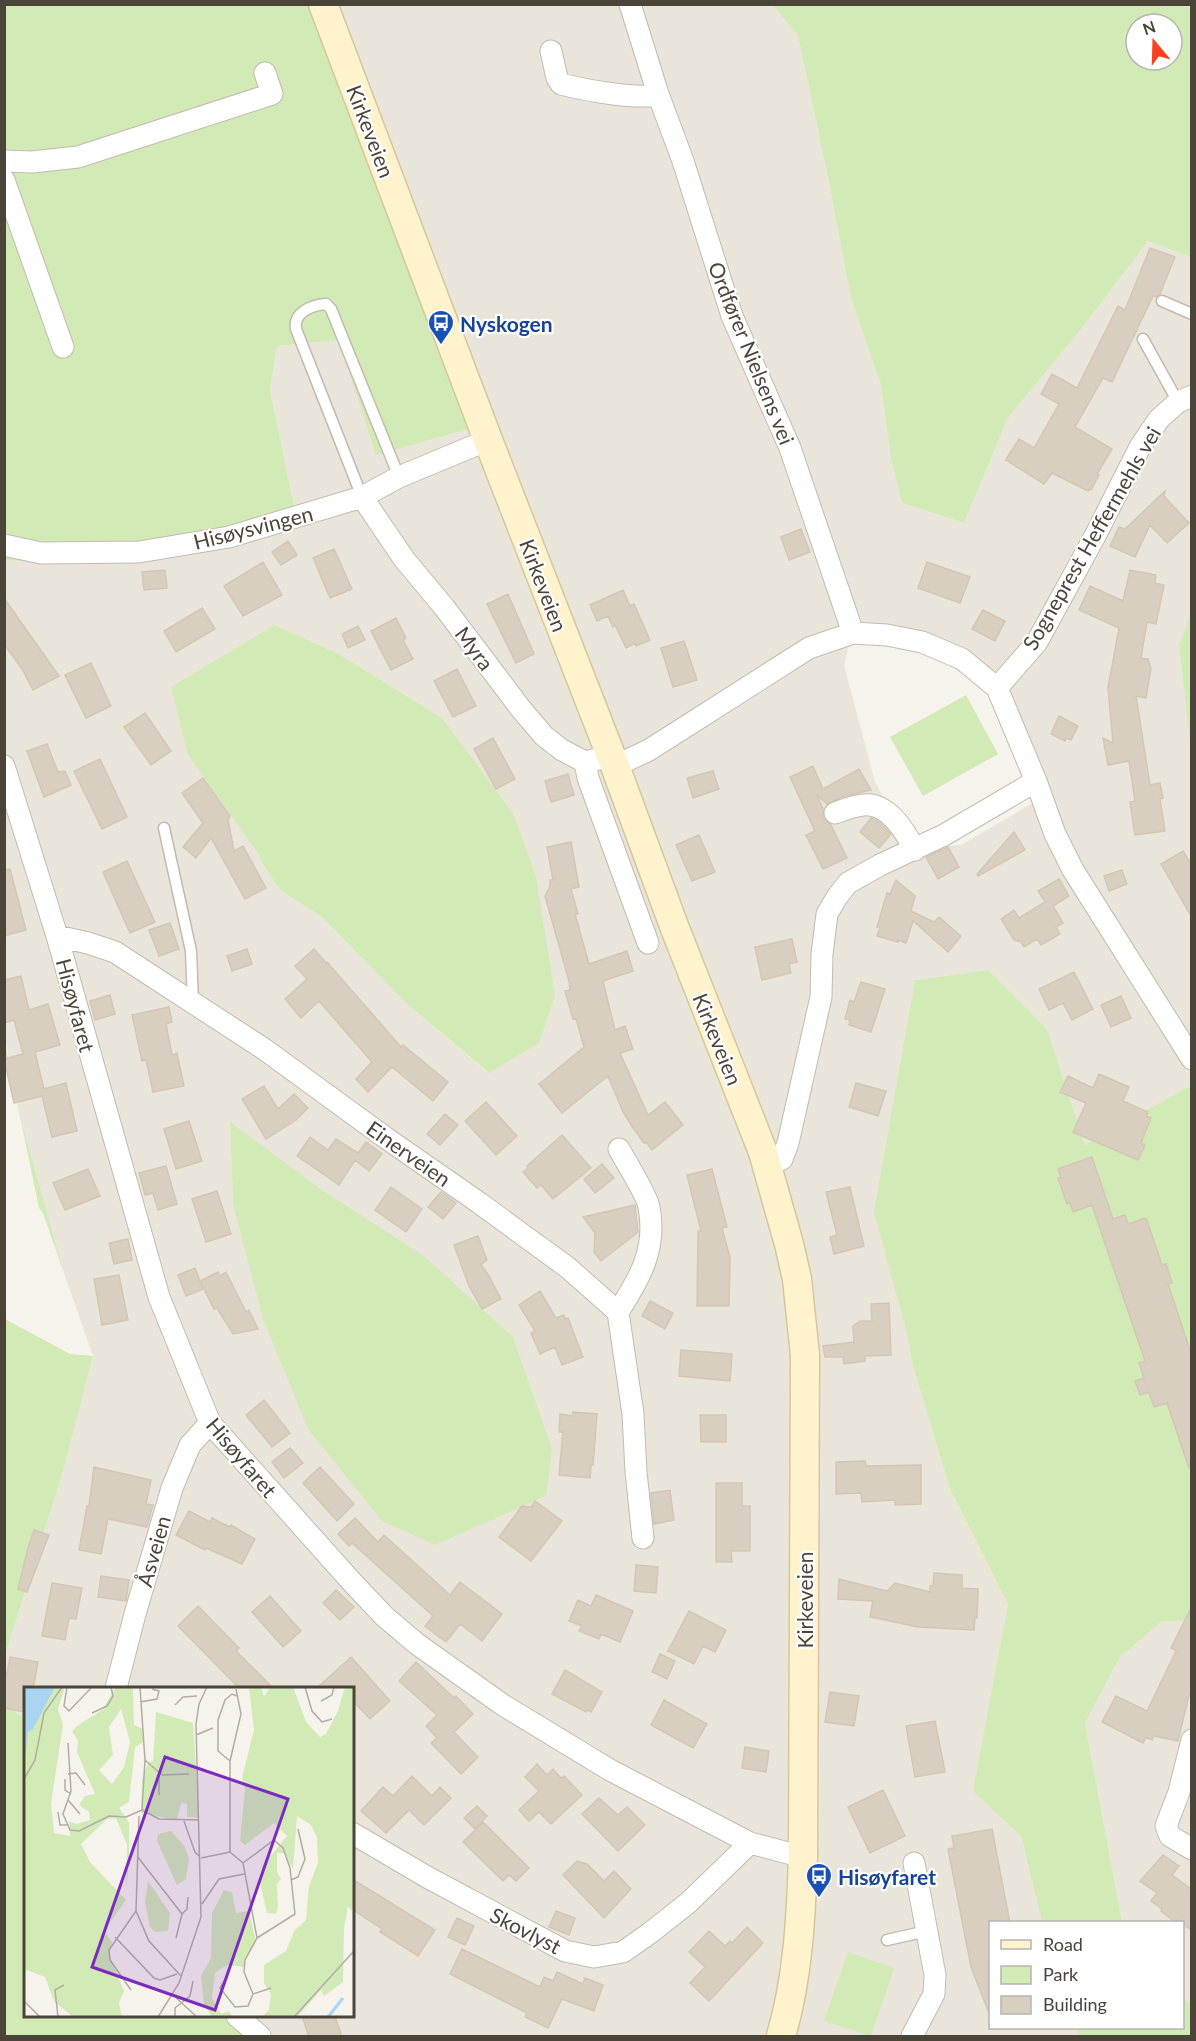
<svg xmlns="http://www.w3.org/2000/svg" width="1196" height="2041" font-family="Lato,sans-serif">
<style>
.residential{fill:#eae5da;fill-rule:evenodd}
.green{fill:#d2eab5;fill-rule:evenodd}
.building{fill:#d8cfc1;stroke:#d3c7b4;stroke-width:1.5}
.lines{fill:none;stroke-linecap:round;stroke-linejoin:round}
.service-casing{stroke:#c2bbae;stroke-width:13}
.minor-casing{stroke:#c2bbae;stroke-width:23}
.secondary-casing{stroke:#d6c79b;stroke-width:31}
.service{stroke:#fff;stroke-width:10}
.minor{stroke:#fff;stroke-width:21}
.secondary{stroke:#fff3cd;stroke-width:28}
.labels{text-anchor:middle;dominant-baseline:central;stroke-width:4.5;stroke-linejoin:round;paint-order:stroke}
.street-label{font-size:21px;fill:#4b4439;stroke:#fff}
.transit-label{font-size:21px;font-weight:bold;fill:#164399;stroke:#fff;text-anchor:start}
.inset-river{fill:none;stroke:#a9d4f2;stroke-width:3}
.inset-road{fill:none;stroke:#b2ada4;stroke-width:1.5}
.view{fill:#7b2cbf;fill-opacity:0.15;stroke:#7b2cbf;stroke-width:3}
.inset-edge{fill:none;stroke:#4b4439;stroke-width:3}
</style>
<rect width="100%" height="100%" fill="#f6f3ec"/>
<path class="residential" d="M319,5H773L798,36L829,182L851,299L881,385L891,459L902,503L964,523L1008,418L1082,328L1148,241L1191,257L1192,614L1179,645L1192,750L1191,1085L1085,1145L1047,1029L988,970L915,980L904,1322L913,1366L950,1489L1008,1604L974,1791L1021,1836L1042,1922H990V2028H1076L1078,2033L1083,2036H252L230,2016H352V1688H26L25,1718L5,1705V1655L63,1472L93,1356L65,1276L23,1127L5,1039L4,560L83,564L294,506L270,390L277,346L339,340ZM855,622L939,644L1018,716L1043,797L961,845L911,849L875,782L844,665ZM275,625L339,654L442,718L488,1073L406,1003L322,917L280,890L261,861L258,853ZM230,1123L325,1192L313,1433L308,1429L233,1204Z
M1191,1620V2005L1183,1997L1182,1922H1122L1085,1723L1120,1657L1161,1622Z"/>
<path class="green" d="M5,5H319L478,426L376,455L339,340L277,346L270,390L294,506L201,552L83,564L5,560Z
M773,5H1191V257L1148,241L1082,328L1008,418L964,523L902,503L891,459L881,385L851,299L829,182L798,36ZM1136,24H1172V60H1136Z
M1191,614H1192L1191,750L1179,645Z
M275,625L339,654L442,718L514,815L536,877L555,996L539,1043L489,1073L406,1003L322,917L280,890L261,861L258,853L188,755L171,687Z
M966,695L998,754L923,796L890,737Z
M988,970L1047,1029L1085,1145L1191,1085V1620L1161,1622L1120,1657L1085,1723L1122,1922H1042L1021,1836L973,1791L1008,1604L950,1489L913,1366L904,1322L874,1212L915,980Z
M4,1039L23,1127L65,1276L43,1213L39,1208L16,1097L5,1058Z
M230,1122L325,1192L424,1256L513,1337L552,1449L546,1496L435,1545L382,1521L308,1429L263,1319L233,1204Z
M5,1319L70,1354L93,1356L63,1472L5,1655Z
M4,1705L25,1718L26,2016H230L252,2036H5Z
M848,1952L894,1968L871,2036L824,2021Z
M1183,1997L1191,2005V2036H1083L1078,2034L1076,2028H1182Z"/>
<path class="building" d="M1150,248L1175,257L1160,294L1156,297L1153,296L1112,382L1103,378L1075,427L1112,449L1097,474L1099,475L1091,490L1089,489L1088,491L1052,473L1044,484L1006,460V459L1019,439L1034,448L1059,404L1041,394L1052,374L1077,388L1118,306L1125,310Z
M1165,491L1164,496L1189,523L1167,543L1150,525L1135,557L1110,546L1119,527L1125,529Z
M801,529L810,552L789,560L781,537Z
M288,541L297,555L281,565L272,552Z
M334,549L352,589L330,598L313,558Z
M263,562L282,595L243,616L224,586Z
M927,562L970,577L960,603L918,588Z
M165,570L167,588L144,590L142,572Z
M1130,570L1156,575L1155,583L1164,585L1156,624L1147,622L1141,658L1148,659L1151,668L1146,698L1136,696L1150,785L1160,783L1163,798L1160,799L1165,831L1135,835L1130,802L1135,801L1129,761L1108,765L1103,738L1113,743L1108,688L1119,628L1079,610L1090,586L1123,601Z
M623,590L630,606L634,604L650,640L636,646L635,643L626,648L615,625L613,627L608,616L597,621L590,605Z
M508,594L534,654L516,663L487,604Z
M4,598L59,676L33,690L22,669L4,644Z
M202,608L215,629L176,652L164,631Z
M983,610L1005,621L995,641L972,629Z
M396,618L406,638L403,640L413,659L391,670L371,631Z
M358,626L365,640L348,648L342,634Z
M684,641L697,680L673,687L661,648Z
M91,663L111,706L86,718L65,675Z
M457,669L476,706L453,717L434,681Z
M145,713L171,751L151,765L124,727Z
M1059,716L1078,726L1071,740L1066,738L1065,741L1051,734Z
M493,738L515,779L496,789L474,749Z
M47,744L58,772L65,771L71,785L44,797L27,751Z
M100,759L127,817L102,829L74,771Z
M813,766L823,789L859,769L871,790L845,796L827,804L817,795L823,809V818L831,825L847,858L823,869L806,835L815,831L790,777Z
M713,771L719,789L693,798L687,778Z
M568,774L574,795L551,802L545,781Z
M203,778L230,816L228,820L234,851L243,846L266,888L245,899L211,838L196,858L183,847L203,823L182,793Z
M871,818L880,823L891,834L879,848L860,832Z
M1014,832L1025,850L978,876L977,874Z
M699,835L715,872L692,881L676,845Z
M571,842L579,887L571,889L578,914H575L589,964L627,951L633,971L603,981L615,1030L625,1026L633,1049L620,1053L648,1115L665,1102L683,1125L652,1150L646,1142L644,1143L633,1128L623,1112L608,1076L562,1113L539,1084L584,1047L576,1018L573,1019L565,991L570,990L569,981L545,896L550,886V880H553L547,847Z
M948,847L959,867L938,879L926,857Z
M1183,851L1191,864V916L1161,864Z
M127,861L155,922L130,933L103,872Z
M10,869L26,930L4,936V870Z
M1122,870L1127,884L1109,891L1104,876Z
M1059,879L1069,896L1053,906L1063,923L1056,927L1060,934L1041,945L1037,939L1024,947L1021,942L1014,940L1001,919L1014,910L1019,918L1045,902L1038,891Z
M896,880L915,896L911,911L934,922L939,917L961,936L948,952L913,921L906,943L898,940V942L877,936L880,928L877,927L887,893L890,894Z
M170,923L179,949L159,956L149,930Z
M792,939L797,962L789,964L791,973L762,980L755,947Z
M247,949L252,964L232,971L227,956Z
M314,949L326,963L327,962L401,1047L403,1045L448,1082L433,1101L392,1067L368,1092L356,1079L372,1062L319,1001L301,1018L285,999L307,979L295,966Z
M1074,972L1093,1009L1072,1020L1063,1003L1049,1010L1039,989Z
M21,976L29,1010L48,1004L60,1045L35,1052L44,1089L66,1083L77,1131L52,1137L42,1096L14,1103L4,1059L23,1054L14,1020L4,1023V980Z
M861,982L885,989L871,1032L849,1025L850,1020L845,1019L850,1000L854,1002Z
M110,995L115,1014L95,1020L90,1001Z
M1121,996L1131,1018L1111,1027L1101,1005Z
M169,1007L172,1022L166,1024L172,1055L177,1053L184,1086L153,1092L146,1060L142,1061L132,1015Z
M1099,1074L1129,1087L1123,1101L1148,1112L1146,1116L1151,1118L1141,1143L1145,1145L1138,1160L1073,1132L1086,1103L1060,1092L1068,1076L1093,1088Z
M856,1083L886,1091L878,1116L849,1107Z
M264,1086L278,1109L294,1094L308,1108L296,1120L266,1139L242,1099Z
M486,1102L517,1136L496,1155L465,1121Z
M445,1114L458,1125L440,1145L427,1134Z
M189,1121L202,1161L176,1169L164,1129Z
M562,1135L591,1168L553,1199L541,1185L537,1188L523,1172L528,1168L527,1166Z
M310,1137L328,1150L336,1139L358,1153L366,1142L382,1154L369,1171L355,1160L339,1185L297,1156Z
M1092,1157L1113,1219L1125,1215L1128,1224L1146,1218L1162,1265L1166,1264L1172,1283L1168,1284L1191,1353V1467L1189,1468L1167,1403L1154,1407L1149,1392L1140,1395L1135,1381L1144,1378L1139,1363L1145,1361L1092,1205L1073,1212L1070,1203L1067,1204L1058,1178L1061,1177L1058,1169Z
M602,1164L614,1178L595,1193L584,1179Z
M166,1166L177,1204L158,1210L153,1193L145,1195L139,1173Z
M88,1169L100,1196L65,1210L53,1183Z
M712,1169L727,1227L722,1228L730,1257L729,1306H697L698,1231H701L687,1175Z
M391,1187L422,1209L406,1232L375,1210Z
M850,1187L864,1246L834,1254L830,1237L837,1235L826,1192Z
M217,1191L231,1234L206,1242L192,1199Z
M441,1192L456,1203L443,1219L428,1207Z
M635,1205L638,1232L601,1261L594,1252L595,1233L583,1217Z
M478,1236L487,1260L481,1265L488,1274L501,1299L482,1309L469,1286L454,1245Z
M128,1239L132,1260L114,1264L109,1243Z
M195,1268L203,1289L186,1296L178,1275Z
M218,1272L220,1276L226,1272L246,1312L249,1310L258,1329L233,1334L217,1308L214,1309L200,1281Z
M119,1275L128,1320L102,1325L94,1279Z
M540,1291L556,1318L564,1315L565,1319L568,1318L583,1357L562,1365L555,1347L540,1354L531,1333L535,1331L519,1305Z
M650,1301L673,1313L665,1329L642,1316Z
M889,1303L891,1355L865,1356V1361L844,1364L843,1357H825L823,1346L854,1342L853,1326L860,1321H872L871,1304Z
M681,1350L732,1354L730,1381L679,1376Z
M264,1400L290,1433L272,1447L246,1415Z
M573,1412L597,1414L593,1465H591L590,1478L559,1475L563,1432H559L560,1414L572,1416Z
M700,1415H726V1442H701Z
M290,1448L303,1463L284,1478L272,1462Z
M865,1461L866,1466L921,1465V1504L895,1505V1500L862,1502L861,1493L836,1494V1462Z
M94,1467L151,1480L146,1504L153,1505L147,1527L108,1519L101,1554L79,1550L87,1506H89Z
M320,1467L354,1504L337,1521L303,1483Z
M716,1483H742V1506H750V1551H731L732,1562H716Z
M670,1490L674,1520L654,1524L651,1493Z
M535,1501L562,1521L531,1561L499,1537L522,1506L531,1507Z
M189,1511L210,1522L212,1518L230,1527L231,1525L255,1539L242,1564L206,1548L205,1550L176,1535Z
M355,1518L378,1542L384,1535L450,1595L460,1582L502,1614L482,1641L460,1624L446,1642L425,1626L433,1616L352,1543L349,1546L338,1534Z
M34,1530L49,1535L27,1592L18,1589L28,1548Z
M636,1565L658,1567L656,1593L634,1591Z
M934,1573L962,1575V1588L978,1589L977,1618H975L974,1630L918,1627L870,1617L873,1601L838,1599L839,1579L887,1591L895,1583L930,1592V1586H933Z
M101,1576L129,1580L126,1601L98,1597Z
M52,1583L82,1588L76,1619L69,1618L65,1640L42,1636Z
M336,1590L354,1607L340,1620L323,1603Z
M596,1595L633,1611L620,1642L601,1634L599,1639L579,1631L582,1626L569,1621L578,1600L591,1606Z
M270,1596L301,1631L283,1647L252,1612Z
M198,1606L239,1648L236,1651L274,1689H240L178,1626Z
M1191,1608V1696L1189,1695L1178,1741L1154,1736L1152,1740L1146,1737L1143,1743L1102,1722L1116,1696L1147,1711L1176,1651L1171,1648Z
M689,1611L726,1630L715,1652L703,1646L694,1664L668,1651Z
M660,1654L675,1661L667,1679L652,1672Z
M10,1657L38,1662L33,1689H26V1712L4,1708V1688Z
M351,1657L390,1701L370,1719L352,1700V1689H316Z
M416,1662L454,1698L456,1696L473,1714L454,1732L478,1757L461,1774L431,1743L437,1738L426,1726L437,1715L399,1681Z
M565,1670L602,1692L591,1712L587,1710L586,1712L552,1694Z
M830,1692L859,1696L854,1726L825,1722Z
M664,1700L707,1724L693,1748L651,1725Z
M935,1721L945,1772L915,1777L906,1726Z
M745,1747L769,1751L766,1772L742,1768Z
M537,1764L547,1775L553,1769L561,1778L564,1776L582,1795L551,1824L539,1812L529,1821L519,1810L539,1791L525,1777Z
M412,1776L432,1796L440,1787L451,1798L424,1825L409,1810L386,1833L361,1811L383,1787L393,1796Z
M883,1790L905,1836L870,1853L848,1807Z
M599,1798L618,1815L627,1807L645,1825L618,1851L582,1814Z
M477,1806L487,1816L475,1829L464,1818Z
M483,1822L529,1868L516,1881L509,1875L503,1881L463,1842Z
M992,1829L1010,1923H990L989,2013L971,1967L948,1849L954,1848L952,1836Z
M1163,1855L1179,1866L1172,1875L1191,1889V1930L1182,1923L1177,1920L1175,1922L1161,1911L1162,1909L1151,1901L1157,1893L1140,1881Z
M577,1861L587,1864L604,1881L614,1871L631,1889L604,1918L563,1875Z
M352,1879L435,1930L418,1956L380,1932L382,1929L352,1909Z
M556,1911L575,1918L569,1935L549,1927Z
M457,1918L474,1926L465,1945L448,1937Z
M747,1927L763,1943L709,2001L690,1983L705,1967L689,1952L709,1931L725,1946L730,1941L732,1943Z
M462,1949L540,1987L544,1977L553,1981L557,1972L583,1984L585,1978L603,1985L594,2011L562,1999L548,2028L525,2017L527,2013L450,1974Z
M302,2016H335L342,2037H309Z"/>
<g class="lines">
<defs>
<path id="service" d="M1162,301L1192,314
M1143,339L1178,402
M362,497L296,329C293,313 311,305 326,304L331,309L399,477
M164,828L191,951L193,1003
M887,1940L927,1931"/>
<path id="minor" d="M630,4L658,94L683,161L732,316L790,448L853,633
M551,51L557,78L561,84C580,89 641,101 658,94
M4,161L32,162L78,157L272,94L265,73
M4,180L63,347
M362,497L404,559L444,607L521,709L544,736L562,750L585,762L611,756
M4,545L41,553L139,552L229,537L362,497L399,477L488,440
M997,688L1037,642L1095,536L1140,447L1159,419L1178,402L1192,396
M585,762L588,778L648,943
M4,766L57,936L159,1297L210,1423L351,1581L384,1616L417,1644L503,1705L610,1770L750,1843L803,1857
M615,766L649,750L809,648L853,633L887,635L922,642L962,659L997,688L1036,781L1055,834L1073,870L1192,1059
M835,813C843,810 853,806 863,805C888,802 905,831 915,850
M57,936L88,943L115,952L264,1049L386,1138L478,1202L567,1267L618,1312L633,1414L636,1472L643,1538
M767,1165L782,1159L788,1143L821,997L822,954L827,914L837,897L848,883L880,865L944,835L1036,781
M618,1312C640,1278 657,1249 649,1207C647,1195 626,1162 619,1149
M116,1688L135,1614L172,1488L190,1445L210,1423
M1192,1740L1179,1792L1166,1826L1170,1836L1192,1849
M352,1833L427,1877L565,1951L594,1957L623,1952L650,1933L688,1903L750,1843
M237,2016L260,2036
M912,2036L934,1994L935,1975L914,1863"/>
<path id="secondary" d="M323,4L488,440L615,766L674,926L763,1152L789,1244L797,1279L805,1355L803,1857C801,1918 798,1978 781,2036"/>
</defs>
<use href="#service" class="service-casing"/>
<use href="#minor" class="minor-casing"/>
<use href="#secondary" class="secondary-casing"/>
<use href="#service" class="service"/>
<use href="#minor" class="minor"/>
<use href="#secondary" class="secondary"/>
</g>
<defs>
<symbol id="bus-pin" viewBox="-11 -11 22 30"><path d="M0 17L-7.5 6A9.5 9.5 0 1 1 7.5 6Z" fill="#1a4fb4" stroke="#fff"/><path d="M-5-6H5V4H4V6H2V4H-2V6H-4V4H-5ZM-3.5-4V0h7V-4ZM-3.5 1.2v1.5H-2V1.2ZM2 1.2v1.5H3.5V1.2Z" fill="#fff"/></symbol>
</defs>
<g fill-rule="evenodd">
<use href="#bus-pin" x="426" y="308" width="30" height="40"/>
<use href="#bus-pin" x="804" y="1861" width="30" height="40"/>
</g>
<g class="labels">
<g class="street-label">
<text transform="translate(371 131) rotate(69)">Kirkeveien</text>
<text transform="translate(752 353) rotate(68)">Ordfører Nielsens vei</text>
<text transform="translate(253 527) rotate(-14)">Hisøysvingen</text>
<text transform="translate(1091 538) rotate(-60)">Sogneprest Heffermehls vei</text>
<text transform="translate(544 585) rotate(69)">Kirkeveien</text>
<text transform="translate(475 648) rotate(53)">Myra</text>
<text transform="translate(76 1005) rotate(75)">Hisøyfaret</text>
<text transform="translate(718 1039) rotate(68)">Kirkeveien</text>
<text transform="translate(409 1153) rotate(35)">Einerveien</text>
<text transform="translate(242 1457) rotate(50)">Hisøyfaret</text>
<text transform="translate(153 1551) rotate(-74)">Åsveien</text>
<text transform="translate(804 1600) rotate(-90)">Kirkeveien</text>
<text transform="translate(526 1930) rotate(27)">Skovlyst</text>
</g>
<g class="transit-label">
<text x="460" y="323">Nyskogen</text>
<text x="838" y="1876">Hisøyfaret</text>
</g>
</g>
<g transform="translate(24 1687)">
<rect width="330" height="330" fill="#f6f3ec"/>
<path d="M31,0H41L34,22L39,38L27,116L30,146L46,149L45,134L52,137L66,133L65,125L55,118L61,109L71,107L53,65L54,54L48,44L53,39L78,23L92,0H109L110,38L119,42L120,55L111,60L105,115L95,121L105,135V174L102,204L103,158L92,131L83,132L57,157L66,175L102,213L80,244L88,255L85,268L100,304L95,316L98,330H49L30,314L21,290L0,282L2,49ZM97,22L106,55L100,80L88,97L75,83L89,68L85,40ZM225,0H237L240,10L246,0H269L282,35L296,50L302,47L314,24L321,0H330V214L328,224L324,219L320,241L319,295L300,309L297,303L273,330H238L245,323L247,307L240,296V278L262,264L270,244L282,233L285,199L294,176L293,150L287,138L273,129L269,182L260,166H253V185L257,192L253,197L254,219L252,227L243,226L236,195L239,178L263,149L250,136L221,158L216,154L221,102L218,91L230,43ZM132,25L169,36L175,131L163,130V117L157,116L153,133L117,126L118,93L124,76L129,74ZM147,144L161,160L165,172L162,192L153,198L133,154L134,147ZM124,194L146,226L144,244L131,245L126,240L121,215ZM200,203L208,205L212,226L225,224L232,255L221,274V280L203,278L191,286L188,311L197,327L205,324L208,330H188L180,318L177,289L187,271L188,226Z" fill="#d2eab5" fill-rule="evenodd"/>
<path d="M0,0H31L9,42L4,45L0,77Z" fill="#a9d4f2"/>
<path class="inset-river" d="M304,330L319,311"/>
<path class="inset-road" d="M43,0L40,19L45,24L68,0M116,0L121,73L118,123L135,132L175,133M281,0L288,24L298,35L308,32M297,14L308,8L310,0M116,15L133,12L135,4L128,2M151,18L159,10L173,9M68,26L83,19L89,9L87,0M172,48L189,41M44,56L47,104L39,127L46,143L55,144L85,129L102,130L118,123M121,73L138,88L165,87M206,74L194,64V33L201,13L208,7L213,9M135,86V108M44,87L52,86L61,98M0,92L11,73L20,26L38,0M41,92V103L47,107M44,113L56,127M34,125L36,138H43M115,129L112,224L125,254L157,289M160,134L171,165L176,170M206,165V74L217,27L212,2M113,169L158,227L152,251M177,171L206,165L219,176L233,251L221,273L220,285L229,307L224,319L211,320L196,301L203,289M219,176L250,153L259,161L266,181L271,227L233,251M267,193L274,190L281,172L274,142M178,217L195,192L220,187M158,227L163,222L164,210M91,250L130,291L136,293L153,287M107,303L86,273L85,263L112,224M229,307L247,301M149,308L173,330M1,315L16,330M34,330L31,303L40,298M134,330L155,296L177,230L172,37L175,17L183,0M151,330V321L166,309L169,294M270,330L330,264"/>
<path class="view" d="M141,70L264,112L191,323L68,280Z"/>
<rect width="330" height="330" class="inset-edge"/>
</g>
<rect width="1196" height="2041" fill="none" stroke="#4b4439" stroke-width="12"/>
<rect x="989" y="1921" width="195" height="108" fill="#ffffff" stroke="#b7b4b0" stroke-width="1.5"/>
<rect x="1001" y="1940" width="30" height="9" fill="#fff3cd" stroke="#b7b4b0" stroke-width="1.5"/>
<text x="1043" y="1951" font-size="18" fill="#4b4439">Road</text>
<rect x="1001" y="1966" width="30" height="18" fill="#d2eab5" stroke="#b7b4b0" stroke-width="1.5"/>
<text x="1043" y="1981" font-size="18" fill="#4b4439">Park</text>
<rect x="1001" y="1996" width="30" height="18" fill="#d8cfc1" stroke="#b7b4b0" stroke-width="1.5"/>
<text x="1043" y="2011" font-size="18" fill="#4b4439">Building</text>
<g transform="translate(1154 42) rotate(341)"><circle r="28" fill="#ffffff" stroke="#b7b4b0" stroke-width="1.5"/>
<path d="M0-4.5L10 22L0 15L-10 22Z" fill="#fc3f1d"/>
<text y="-9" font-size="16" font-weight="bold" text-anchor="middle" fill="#4b4439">N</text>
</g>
</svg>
